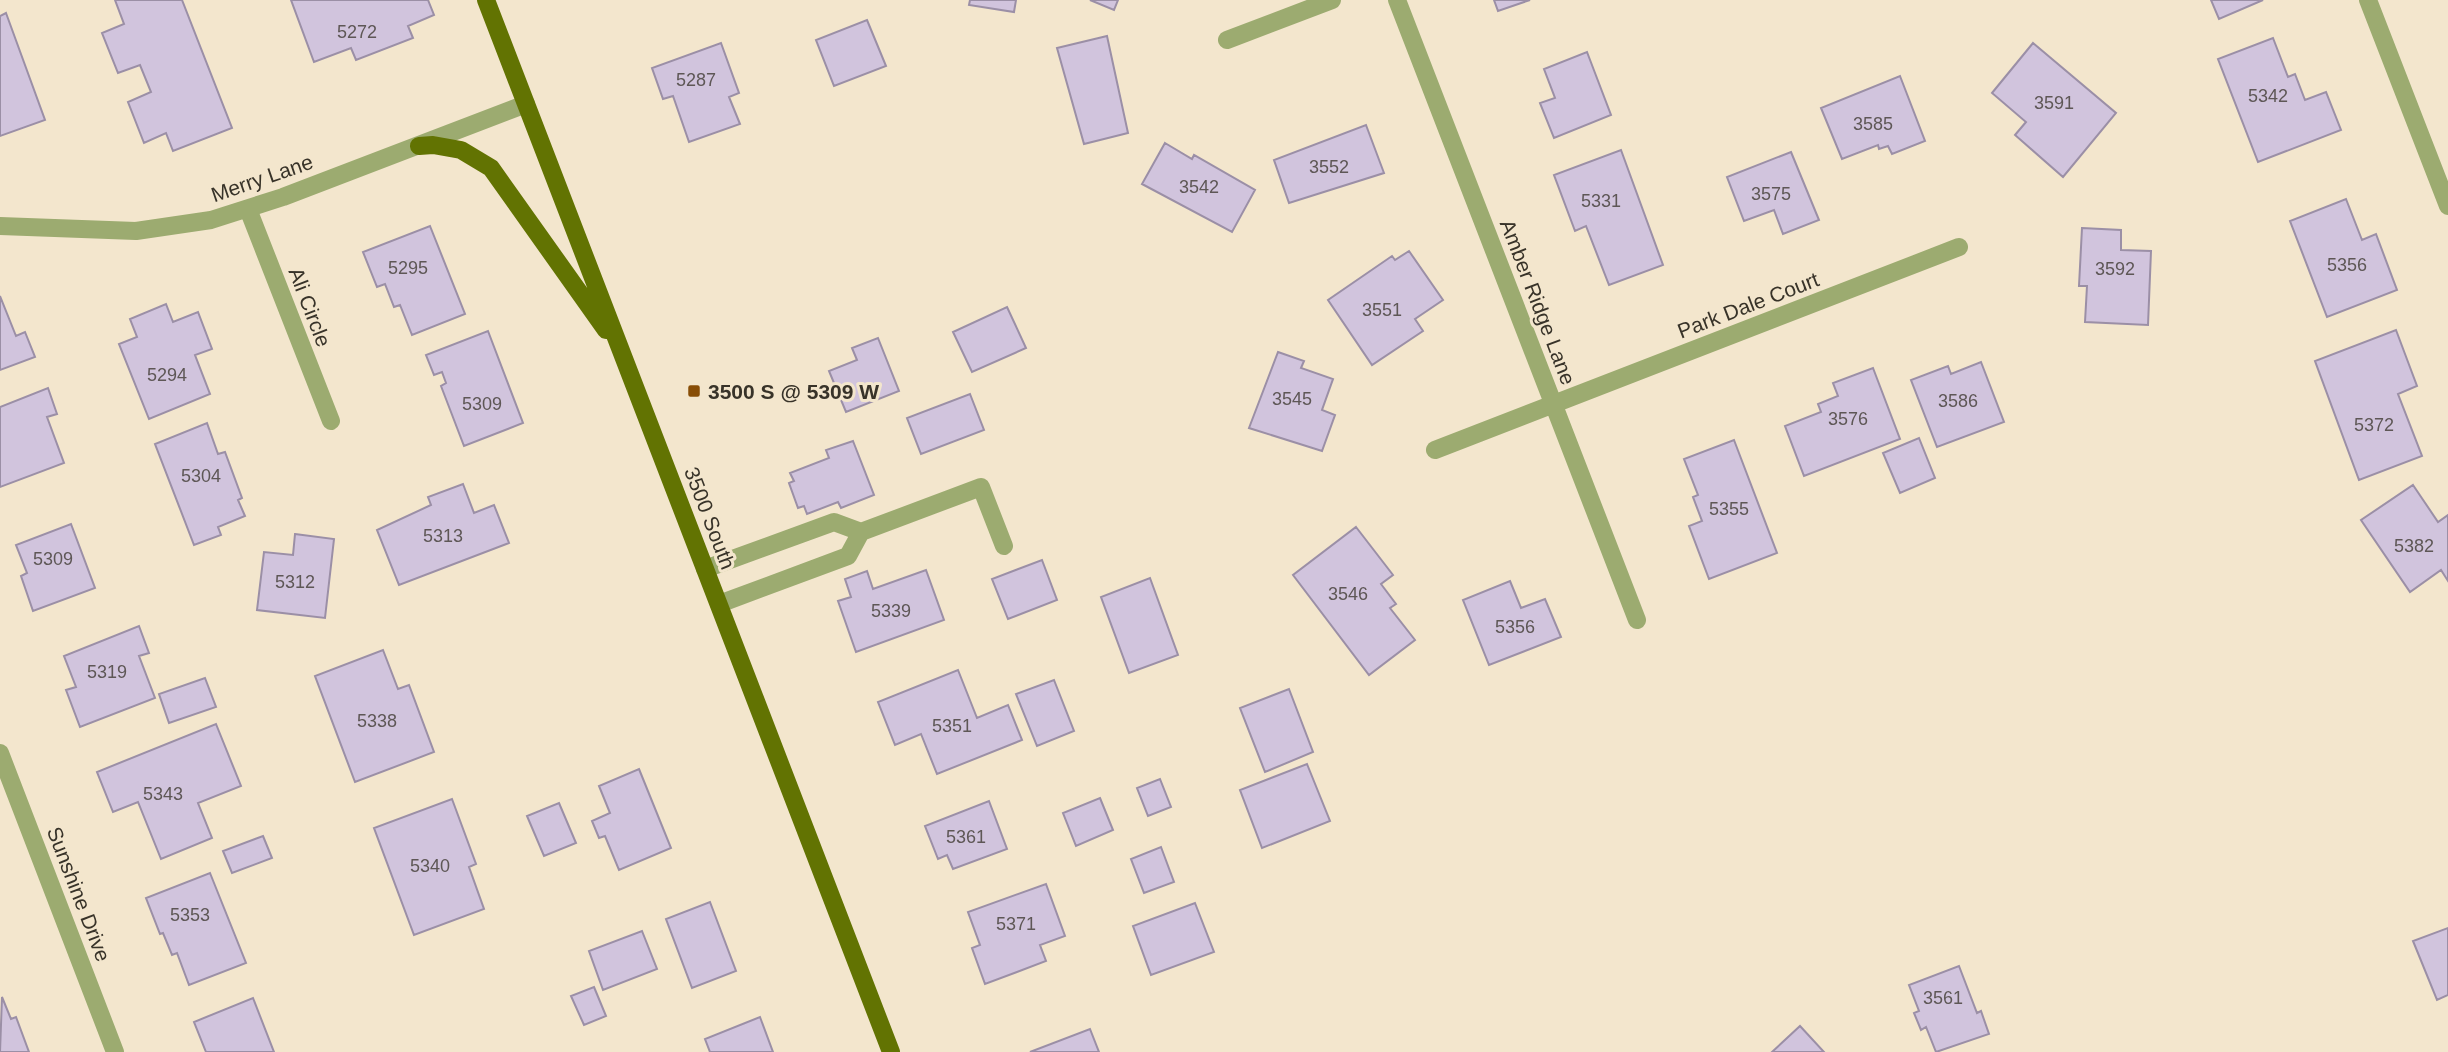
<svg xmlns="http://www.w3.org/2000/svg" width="2448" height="1052" font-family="Arial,sans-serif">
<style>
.building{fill:#d1c4dd;stroke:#9b8fa6;stroke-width:2}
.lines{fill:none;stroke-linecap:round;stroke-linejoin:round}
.lane{stroke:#9cab70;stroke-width:18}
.street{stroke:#9cab70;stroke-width:18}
.primary{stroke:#627302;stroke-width:18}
.poi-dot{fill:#884e06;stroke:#f3e6cd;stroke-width:2.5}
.labels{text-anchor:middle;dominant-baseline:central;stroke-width:6;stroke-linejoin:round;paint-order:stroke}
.number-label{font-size:18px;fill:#5e5756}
.street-label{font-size:21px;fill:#383329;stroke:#f3e6cd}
.poi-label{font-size:21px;font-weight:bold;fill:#383329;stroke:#f3e6cd;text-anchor:start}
</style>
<rect width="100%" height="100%" fill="#f3e6cd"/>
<path class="building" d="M115,0H182L232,128L173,151L166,133L144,143L128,102L151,92L140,65L118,73L102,33L124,24Z
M291,0H428L434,15L408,26L413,38L356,60L351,48L314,62Z
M970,0H1016L1014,12L969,5Z
M1090,0H1118L1114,10Z
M1494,0H1530L1498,11Z
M2211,0H2263L2219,19Z
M6,13L45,120L0,136V16Z
M867,20L886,66L834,86L816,40Z
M1107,36L1128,133L1084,144L1057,48Z
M2273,38L2288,77L2295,74L2305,100L2326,92L2341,130L2258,162L2218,59Z
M721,43L739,93L729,97L740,124L689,142L673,96L663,99L652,68Z
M2033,43L2116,113L2063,177L2015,135L2026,122L1992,93Z
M1587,52L1611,115L1554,138L1540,103L1555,98L1544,69Z
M1900,76L1925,141L1892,154L1888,146L1879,149L1878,145L1842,159L1821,108Z
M1366,125L1384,173L1289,203L1274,160Z
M1165,143L1192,159L1194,155L1255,190L1232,232L1142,184Z
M1621,150L1663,265L1609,285L1586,226L1575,231L1554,175Z
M1791,152L1819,220L1783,234L1774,210L1744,221L1727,177Z
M2346,199L2362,240L2376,234L2397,290L2327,317L2290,221Z
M430,226L465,314L412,335L400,305L394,307L385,284L377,287L363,252Z
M2082,228L2121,230V250L2151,251L2148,325L2085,322L2087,286H2079Z
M1409,251L1443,300L1415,319L1423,331L1372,365L1328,300L1392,256L1395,260Z
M0,296L16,336L25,332L35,357L0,370Z
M166,304L173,322L198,312L212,349L195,355L210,394L149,419L119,344L137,337L130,319Z
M1007,307L1026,348L972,372L953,332Z
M2396,330L2417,386L2398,394L2422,456L2359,480L2315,361Z
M488,331L523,423L464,446L441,386L446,383L442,372L434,375L426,355Z
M878,338L899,391L846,412L829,371L857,360L852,348Z
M1278,352L1304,361L1301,368L1333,379L1322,410L1335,415L1322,451L1249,428Z
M1981,362L2004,422L1937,447L1911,380L1948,366L1951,374Z
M1873,368L1900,439L1804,476L1785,426L1821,412L1818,404L1838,396L1833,383Z
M48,388L57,414L47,417L64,463L0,487V407Z
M970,394L984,430L921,454L907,418Z
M207,423L218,454L225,452L242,498L238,500L245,516L218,527L221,535L194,545L155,444Z
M1919,438L1935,478L1900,493L1883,453Z
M1734,440L1777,553L1709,579L1689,526L1702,521L1693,497L1698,495L1684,459Z
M853,441L874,495L841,508L838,502L807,514L804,506L798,508L789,483L794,481L790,473L829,458L826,450Z
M463,484L474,513L494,505L509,543L399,585L377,530L431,505L428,497Z
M2413,485L2438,522L2448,515V581L2441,570L2410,592L2361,520Z
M71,524L95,588L33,611L21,576L27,573L16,545Z
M1356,527L1393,575L1381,584L1396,604L1390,608L1415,640L1369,675L1293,575Z
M295,534L334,539L325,618L257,610L264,552L293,555Z
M1042,560L1057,600L1008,619L992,579Z
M926,570L944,620L856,652L838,601L851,597L845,579L867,571L873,589Z
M1150,578L1178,655L1129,673L1101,597Z
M1510,581L1521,608L1545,599L1561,637L1489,665L1463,600Z
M139,626L149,653L139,656L155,698L80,727L66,690L76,687L64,656Z
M383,650L398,689L409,685L434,752L355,782L315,676Z
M958,670L977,718L1008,705L1022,740L937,774L921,734L895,745L878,702Z
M205,678L216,707L169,723L159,694Z
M1054,680L1074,731L1037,746L1016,694Z
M1289,689L1313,752L1265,772L1240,708Z
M216,724L241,786L198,803L212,838L161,859L138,802L113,812L97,772Z
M1307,764L1330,821L1262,848L1240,790Z
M639,769L671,848L619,870L605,836L599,838L592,821L610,813L599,786Z
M1160,779L1171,807L1148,816L1137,788Z
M1100,798L1113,830L1076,846L1063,813Z
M452,799L476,864L469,867L484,909L414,935L374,828Z
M989,801L1007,849L953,869L947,855L938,859L925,826Z
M559,803L576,843L544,856L527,816Z
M263,836L272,858L232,873L223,851Z
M1161,847L1174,882L1144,893L1131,859Z
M210,873L246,963L189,985L177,953L172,955L163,933L160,934L146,898Z
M1046,884L1065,936L1040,945L1046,961L985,984L972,948L980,945L968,912Z
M710,902L736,971L692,988L666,919Z
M1195,903L1214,952L1151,975L1133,926Z
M2448,928V995L2437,1000L2413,941Z
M642,931L657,969L603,990L589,951Z
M1959,966L1977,1013L1981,1011L1989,1034L1936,1052L1926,1027L1921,1030L1914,1013L1919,1011L1909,985Z
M594,987L606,1016L584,1025L571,996Z
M2,997L11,1019L16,1017L29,1052H0Z
M253,998L274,1052H206L194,1022Z
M760,1017L773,1052H710L705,1039Z
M1800,1026L1824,1052H1772Z
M1090,1029L1099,1052H1030Z"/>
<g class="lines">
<path class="lane" d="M705,569L834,522L861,532L981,487L1004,546
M719,604L848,556L861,532"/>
<path class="street" d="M1397,0L1637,620
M2368,0L2448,206
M1227,40L1332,0
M248,209L331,421
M0,226L136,231L211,220L283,197L526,104
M1435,450L1959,247
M0,753L115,1052"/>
<path class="primary" d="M486,0L891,1052
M419,146L433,145L461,150L491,168L606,330"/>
</g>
<rect class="poi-dot" x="687" y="384" width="14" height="14" rx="3.5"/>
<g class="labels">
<g class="number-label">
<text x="357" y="32">5272</text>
<text x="696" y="80">5287</text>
<text x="2268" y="96">5342</text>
<text x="2054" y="103">3591</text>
<text x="1873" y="124">3585</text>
<text x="1329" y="167">3552</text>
<text x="1199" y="187">3542</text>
<text x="1771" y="194">3575</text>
<text x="1601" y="201">5331</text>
<text x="2347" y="265">5356</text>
<text x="408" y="268">5295</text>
<text x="2115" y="269">3592</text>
<text x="1382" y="310">3551</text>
<text x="167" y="375">5294</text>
<text x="1292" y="399">3545</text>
<text x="1958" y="401">3586</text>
<text x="482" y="404">5309</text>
<text x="1848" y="419">3576</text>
<text x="2374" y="425">5372</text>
<text x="201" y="476">5304</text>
<text x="1729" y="509">5355</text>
<text x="443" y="536">5313</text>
<text x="2414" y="546">5382</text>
<text x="53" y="559">5309</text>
<text x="295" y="582">5312</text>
<text x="1348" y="594">3546</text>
<text x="891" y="611">5339</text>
<text x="1515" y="627">5356</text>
<text x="107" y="672">5319</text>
<text x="377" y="721">5338</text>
<text x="952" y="726">5351</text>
<text x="163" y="794">5343</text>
<text x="966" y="837">5361</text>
<text x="430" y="866">5340</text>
<text x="190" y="915">5353</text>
<text x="1016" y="924">5371</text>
<text x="1943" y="998">3561</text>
</g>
<g class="street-label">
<text transform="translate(262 178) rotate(-19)">Merry Lane</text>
<text transform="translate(1538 302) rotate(69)">Amber Ridge Lane</text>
<text transform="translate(1748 305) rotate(-21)">Park Dale Court</text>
<text transform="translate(310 307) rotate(69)">Ali Circle</text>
<text transform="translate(710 518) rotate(69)">3500 South</text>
<text transform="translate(79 894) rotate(69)">Sunshine Drive</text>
</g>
<g class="poi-label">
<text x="708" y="391">3500 S @ 5309 W</text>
</g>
</g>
</svg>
